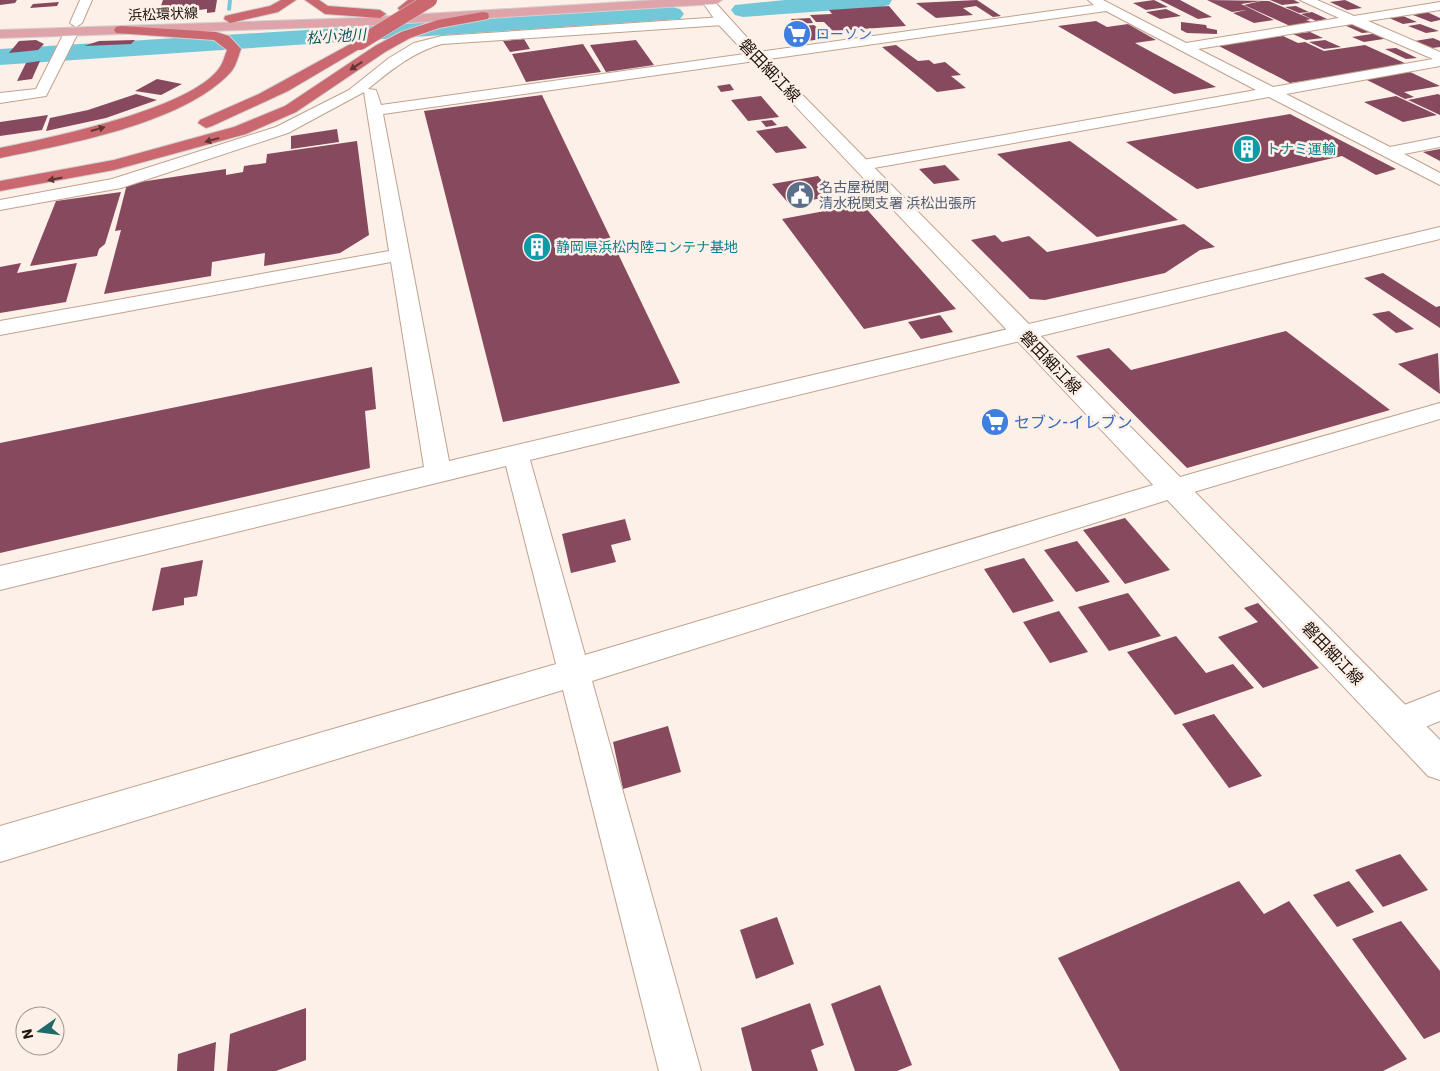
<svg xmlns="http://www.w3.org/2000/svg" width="1440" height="1071" font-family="'IBM Plex Sans','Noto Sans JP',sans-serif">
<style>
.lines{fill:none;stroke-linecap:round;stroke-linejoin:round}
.stream{fill:#72c8d8;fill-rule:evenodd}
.river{fill:#72c8d8;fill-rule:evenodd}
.building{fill:#86495e}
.minor-casing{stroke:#bfa28e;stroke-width:2}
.tertiary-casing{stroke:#bfa28e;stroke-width:2}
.secondary-casing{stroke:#bfa28e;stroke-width:2}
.primary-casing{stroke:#d2d0ce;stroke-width:2}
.motorway-casing{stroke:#d2d0ce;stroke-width:2}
.minor{fill:#fff;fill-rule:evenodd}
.tertiary{fill:#fff;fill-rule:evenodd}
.secondary{fill:#fff;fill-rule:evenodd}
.primary{fill:#dfa4a9;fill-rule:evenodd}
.motorway{fill:#ca676f;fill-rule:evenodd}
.motorway-bridge-casing{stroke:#d2d0ce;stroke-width:15;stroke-linecap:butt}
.motorway-bridge{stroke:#ca676f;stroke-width:14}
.oneway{fill:#623432}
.labels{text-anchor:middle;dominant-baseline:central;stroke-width:5;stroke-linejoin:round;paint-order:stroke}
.far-street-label{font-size:14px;fill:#1c120a;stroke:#fdf0e8}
.far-shop-label{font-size:14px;fill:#366cbe;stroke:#fdf0e8;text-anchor:start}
.far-culture-label{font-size:14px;fill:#0d838f;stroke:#fdf0e8;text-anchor:start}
.far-service-label{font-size:14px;fill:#4e5e75;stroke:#fdf0e8;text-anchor:start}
.far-water-label{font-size:15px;font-style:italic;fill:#0a5762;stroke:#fdf0e8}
.street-label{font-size:16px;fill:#1c120a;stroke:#fdf0e8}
.shop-label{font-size:16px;fill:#366cbe;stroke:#fdf0e8;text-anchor:start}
</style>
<rect width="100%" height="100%" fill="#fdf0e8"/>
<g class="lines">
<path class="stream" d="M228,0H232L231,10L229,11L227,10Z"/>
<path class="river" d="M785,0H892L889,5L881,7L743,17L735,15L731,10L735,5Z
M672,7L680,9L684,14L680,19L0,65V49Z"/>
</g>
<path class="building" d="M0,0H17L15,3L0,5Z
M163,0H217L215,12L207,13V9L167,14L168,10L159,11Z
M977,0L1001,16L993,17L976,6L963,8L973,15L936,18L916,3Z
M1154,0L1168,7L1146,10L1133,3Z
M1160,0H1180L1212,17L1198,19Z
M1207,0L1269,1L1311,19L1306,20L1312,22L1290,26L1244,5L1261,1L1241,4L1274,20L1254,23L1233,13L1246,10L1232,12Z
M1270,0H1294L1300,3L1282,5Z
M1345,0L1362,8L1347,10L1330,2Z
M59,2L57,6L30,8L33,4Z
M889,6L906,26L833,31L824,22H816L810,15L832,14L829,10Z
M1296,6L1309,12L1299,13L1285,7Z
M1166,9L1181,16L1160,19L1146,12Z
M1312,12L1327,19L1316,21L1301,14Z
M1427,12L1440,18V20L1431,22L1413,15Z
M1403,16L1417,22L1403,24L1389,18Z
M810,18L813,23L794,24L791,19Z
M1096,21L1107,27L1128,24L1156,40L1135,43L1216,87L1174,94L1058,26Z
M1181,22L1206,25L1207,28L1217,30V34L1187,33L1181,30Z
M1353,23L1373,32L1362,33L1342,24Z
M1420,24L1439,31L1426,33L1408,26Z
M814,25L829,38L807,41L793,27Z
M1310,32L1323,38L1306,40L1293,34Z
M1378,33L1390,38L1364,42L1352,37Z
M1283,36L1298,43L1305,42L1324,51L1365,45L1409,65L1290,83L1217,45Z
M1433,38L1440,41V47L1432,48L1415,41Z
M524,39L530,49L510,52L503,41Z
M36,40L44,44L38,50L9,53L19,41Z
M135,40L131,44L84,46L99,41Z
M636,40L654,65L606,72L590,45Z
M1325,40L1341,47L1324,49L1309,42Z
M583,44L601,72L526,82L512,54Z
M896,45L918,61L929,60L934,64L945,62L961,75L951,76L966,88L937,92L882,47Z
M1396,48L1417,58L1406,59L1385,49Z
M40,61L32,79L17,81L26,63Z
M1410,72L1440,86L1404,92L1414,97L1405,99L1365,79Z
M157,79L182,84L161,95L135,91Z
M730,84L734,90L721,92L717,86Z
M136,94L157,100L106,118L46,131L50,118L88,110Z
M1438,94L1440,95V115L1408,100Z
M542,95L680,383L503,422L424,111Z
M761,96L779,117L748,121L731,100Z
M1396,96L1437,115L1403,122L1364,102Z
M1290,114L1396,169L1376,175L1342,156L1197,189L1126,142Z
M48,115L42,130L0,136V122Z
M772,120L777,125L766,127L761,121Z
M787,126L807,148L776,153L756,131Z
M337,129L339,142L291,149V136Z
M357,141L369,235L340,253L264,266L265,253L212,262L211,276L104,294L121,230L115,231L127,184L226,169V175L243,172L244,166L266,163L267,154Z
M1070,141L1178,220L1097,237L997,154Z
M1440,149V161L1423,152Z
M945,165L960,180L934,184L919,169Z
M818,176L834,196L789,204L772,184Z
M121,192L105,244L99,249L97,256L30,266L56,201Z
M862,204L956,309L864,329L782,219Z
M1184,224L1215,247L1200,250L1165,273L1045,300L1030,299L971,240L995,235L1002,242L1029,236L1047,252Z
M21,263L17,273L77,263L66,302L0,313V267Z
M1383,273L1436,307L1440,306V328L1364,278Z
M1389,311L1414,329L1396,333L1372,314Z
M940,315L953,332L921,339L908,322Z
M1286,331L1390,410L1187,468L1076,356L1109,348L1131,370Z
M1438,353L1440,394L1398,364Z
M372,367L376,409L365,411L370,468L0,553V443Z
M1125,518L1170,570L1125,584L1083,530Z
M625,519L631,540L611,545L616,562L571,573L562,534Z
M1077,541L1110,582L1076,592L1044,550Z
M1024,558L1054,601L1013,613L984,569Z
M203,560L197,596L184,598V605L152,611L161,568Z
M1128,593L1161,636L1109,651L1078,607Z
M1258,603L1319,668L1263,688L1218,637L1258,622L1244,608Z
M1059,611L1088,652L1050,663L1023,622Z
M1176,636L1206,673L1233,664L1254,688L1175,715L1127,652Z
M1214,714L1262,776L1229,788L1182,724Z
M668,726L681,772L623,789L613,742Z
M1400,854L1428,890L1383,907L1355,870Z
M1239,881L1264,914L1289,901L1407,1059L1383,1071H1120L1058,958Z
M1349,881L1374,912L1337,927L1313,895Z
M777,917L794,964L756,979L740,930Z
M1401,921L1440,971V1032L1424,1039L1352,939Z
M880,985L912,1065L897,1071H855L831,1004Z
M810,1003L824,1045L811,1050L818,1071H752L741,1028Z
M306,1008V1060L276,1071H227L230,1034Z
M216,1042L214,1071H177L178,1054Z"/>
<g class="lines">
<defs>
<path id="minor" d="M80,0H92L82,23L76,27L70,23Z
M1088,0H1103L1186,43L1339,18L1300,0H1317L1354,16L1440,2V10L1368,21L1440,52V66L1286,94L1390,147L1440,137V147L1404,154L1440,173V185L1269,97L863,170L857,169L855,165L857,161L863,160L1256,90L1106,11L383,114L449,461L1440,227V239L530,460L585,655L1173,479L1440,403V419L1177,497L592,681L701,1071H659L563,690L0,862V826L556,664L506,466L0,590V566L424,467L391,262L0,335V321L389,251L364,92L288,133L121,188L0,210V200L112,179L276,127L349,90L389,58L414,43L442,36L723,17L729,21L723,25L442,44C413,52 391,70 368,89L376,90L381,105L1094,5ZM1352,24L1433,59L1273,87L1198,49Z
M1440,691V721L1401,737L1389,733L1385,722L1389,711Z"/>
<path id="tertiary" d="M72,27L79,31L46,96L0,103V93L36,89L65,31Z"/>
<path id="secondary" d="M701,0H713L761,53L1440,740V780L1428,776L751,59L718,24Z"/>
<path id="primary" d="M656,0H722L716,4L358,26L0,38V30L358,18Z"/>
<path id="motorway" d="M281,0H296L278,12L230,23L224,19L225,16L270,6Z
M305,0H319L328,6L380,10L386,14L380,18L325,14Z
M408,0H422L408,11H400L398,8Z
M483,12L488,13L489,16L488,19L439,28L410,38L385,52L296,112L246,134L114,170L0,191V181L114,160L234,127L285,106L375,46L401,32L438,20Z
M121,26L216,32L229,36L241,49C238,57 236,67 230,73C182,124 67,144 0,158V148C49,138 192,109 220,67C223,63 225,55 227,50L214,40L116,33L114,30L116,27Z
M356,41L363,45L361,48L288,91L212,126L206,128L198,123L200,120L259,94Z"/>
</defs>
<use href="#minor" class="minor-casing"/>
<use href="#tertiary" class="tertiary-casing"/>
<use href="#secondary" class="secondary-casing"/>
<use href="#primary" class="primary-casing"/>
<use href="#motorway" class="motorway-casing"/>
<use href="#minor" class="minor"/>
<use href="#tertiary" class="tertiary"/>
<use href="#secondary" class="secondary"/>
<use href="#primary" class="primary"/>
<use href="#motorway" class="motorway"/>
<defs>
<path id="motorway-bridge" d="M360,43L430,0"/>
</defs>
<use href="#motorway-bridge" class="motorway-bridge-casing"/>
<use href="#motorway-bridge" class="motorway-bridge"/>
</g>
<defs><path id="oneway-solid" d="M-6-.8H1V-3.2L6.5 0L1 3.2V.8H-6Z" transform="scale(1.25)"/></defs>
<g class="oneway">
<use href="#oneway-solid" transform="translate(356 66) rotate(146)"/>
<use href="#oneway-solid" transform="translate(98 129) rotate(-16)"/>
<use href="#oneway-solid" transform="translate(212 140) rotate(164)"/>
<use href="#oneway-solid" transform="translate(55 179) rotate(169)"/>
</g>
<defs>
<symbol id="supermarket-disc" viewBox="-11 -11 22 22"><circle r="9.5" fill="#3f7fe0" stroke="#fdf0e8"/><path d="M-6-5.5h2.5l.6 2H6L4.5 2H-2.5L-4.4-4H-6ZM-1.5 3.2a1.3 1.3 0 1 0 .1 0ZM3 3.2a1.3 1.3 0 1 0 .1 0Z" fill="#fff"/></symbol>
<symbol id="building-disc" viewBox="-11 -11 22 22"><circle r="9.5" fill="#0f9aa8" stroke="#fdf0e8"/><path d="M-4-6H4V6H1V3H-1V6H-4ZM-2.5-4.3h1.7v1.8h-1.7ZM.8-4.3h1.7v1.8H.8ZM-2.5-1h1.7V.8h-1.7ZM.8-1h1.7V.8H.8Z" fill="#fff"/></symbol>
<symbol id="civic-disc" viewBox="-11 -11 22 22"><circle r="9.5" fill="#5c6f8a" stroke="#fdf0e8"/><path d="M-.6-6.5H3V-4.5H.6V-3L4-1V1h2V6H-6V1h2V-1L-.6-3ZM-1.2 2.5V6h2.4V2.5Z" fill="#fff"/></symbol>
</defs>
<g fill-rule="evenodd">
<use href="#supermarket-disc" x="781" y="18" width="32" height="32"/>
<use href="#building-disc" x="1231" y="133" width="32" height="32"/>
<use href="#civic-disc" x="784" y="179" width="32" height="32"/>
<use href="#building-disc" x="521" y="231" width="32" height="32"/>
<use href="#supermarket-disc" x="979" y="406" width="32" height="32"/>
</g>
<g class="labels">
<g class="far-street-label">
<text transform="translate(163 14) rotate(-2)">浜松環状線</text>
</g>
<g class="far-shop-label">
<text x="816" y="34">ローソン</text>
</g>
<g class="far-culture-label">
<text x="1266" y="149">トナミ運輸</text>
<text x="556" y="247">静岡県浜松内陸コンテナ基地</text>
</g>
<g class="far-service-label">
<text x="819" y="187">名古屋税関<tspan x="819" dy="16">清水税関支署 浜松出張所</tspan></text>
</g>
<g class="far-water-label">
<text transform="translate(336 36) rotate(-4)">松小池川</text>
</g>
<g class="street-label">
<text transform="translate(770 70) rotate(46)">磐田細江線</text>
<text transform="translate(1051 362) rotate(46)">磐田細江線</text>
<text transform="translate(1333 653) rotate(46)">磐田細江線</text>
</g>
<g class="shop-label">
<text x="1014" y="422">セブン-イレブン</text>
</g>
</g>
<g transform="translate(40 1031) rotate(256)"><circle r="24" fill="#fdf0e8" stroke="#a3978f"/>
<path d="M0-4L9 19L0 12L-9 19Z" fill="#1e6b6a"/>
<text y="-8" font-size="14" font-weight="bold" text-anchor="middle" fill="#1c120a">N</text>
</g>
</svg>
